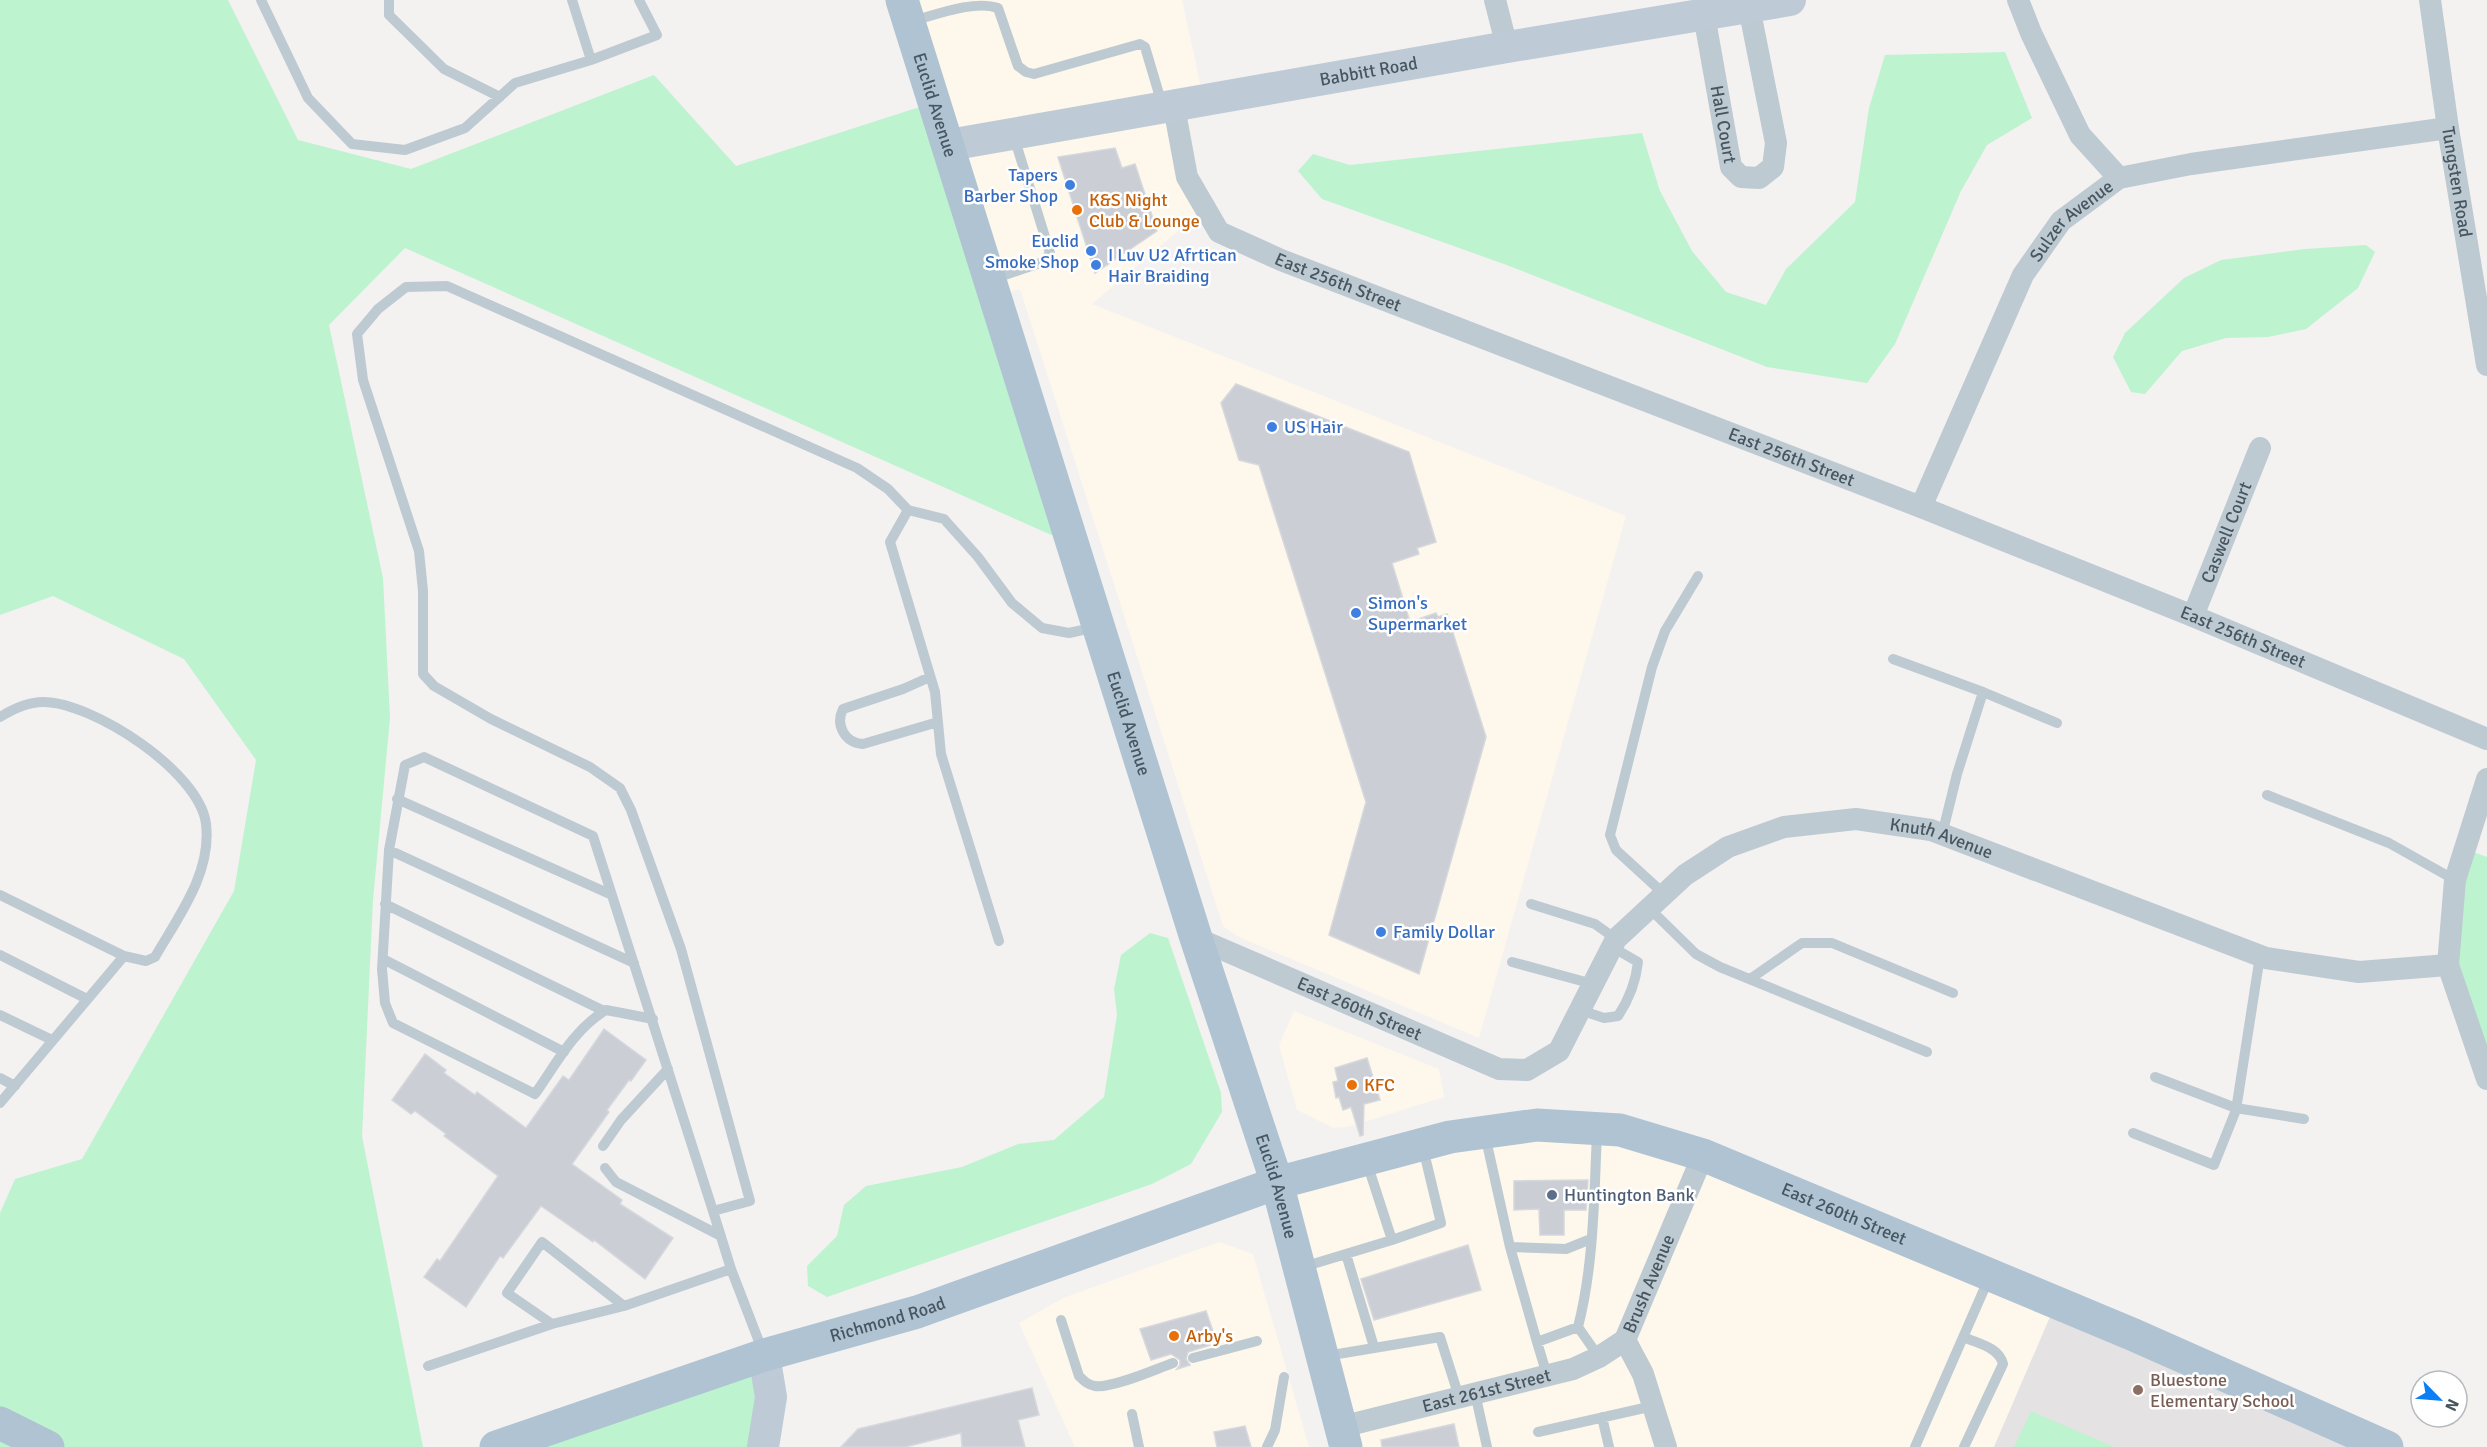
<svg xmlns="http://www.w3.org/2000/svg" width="2487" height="1447" font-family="Signika,sans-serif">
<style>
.commercial{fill:#fef7eb}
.education{fill:#e5e2e3}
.green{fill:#bdf3cf}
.building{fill:#cbced4;stroke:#d5d8dd;stroke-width:1.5}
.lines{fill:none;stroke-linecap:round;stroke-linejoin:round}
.lane{stroke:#becad2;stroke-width:10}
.street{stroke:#becad2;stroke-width:22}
.secondary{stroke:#becbd6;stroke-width:32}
.primary{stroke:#afc3d2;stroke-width:33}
.shop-dot{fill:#3f7fe0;stroke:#fff;stroke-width:2}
.food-dot{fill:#e8710a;stroke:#fff;stroke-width:2}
.service-dot{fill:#5c6f8a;stroke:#fff;stroke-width:2}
.education-dot{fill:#8d6e63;stroke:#fff;stroke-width:2}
.labels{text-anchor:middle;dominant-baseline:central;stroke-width:5;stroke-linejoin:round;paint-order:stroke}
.street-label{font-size:18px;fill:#475661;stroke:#fff}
.shop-label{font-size:18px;fill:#366cbe;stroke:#fff;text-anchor:start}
.food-label{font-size:18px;fill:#c56008;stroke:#fff;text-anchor:start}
.service-label{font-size:18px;fill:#4e5e75;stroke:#fff;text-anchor:start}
.education-label{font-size:18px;fill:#785e54;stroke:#fff;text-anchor:start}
</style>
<rect width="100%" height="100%" fill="#f4f1f1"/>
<path class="commercial" d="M902,0H1182L1204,101L1175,107L1205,208L1092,304L1626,516L1479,1038L1239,937L1223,926L1020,289L996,296Z
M1294,1011L1439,1069L1444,1097L1348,1127L1333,1128L1297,1110L1279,1045Z
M1620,1130L2056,1303L1994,1447H1346L1277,1183L1366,1160Z
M1219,1242L1253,1254L1309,1447H1075L1019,1323L1063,1298Z"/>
<path class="education" d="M2056,1303L2387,1447H1994Z"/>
<path class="green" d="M0,0H228L298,140L411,169L654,75L736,166L935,102L1074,545L405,248L329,325L383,578L390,718L373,900L362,1136L423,1447H0V1213L15,1179L82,1159L234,891L256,760L184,659L53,596L0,615Z
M2005,52L2032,118L1987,145L1961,191L1895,344L1867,383L1767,367L1504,264L1322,199L1298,171L1313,154L1350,165L1642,133L1660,191L1692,251L1726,292L1766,305L1786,269L1855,202L1869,108L1885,55Z
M2366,245L2375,252L2358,288L2306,329L2268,337L2226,338L2182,351L2145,394L2131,392L2113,357L2125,333L2184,278L2221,260L2305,249Z
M2465,849L2487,857V1079L2448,965Z
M1150,933L1168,938L1221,1093L1222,1112L1191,1164L1152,1184L827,1297L808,1286L807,1266L837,1236L844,1205L866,1186L962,1167L1018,1144L1054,1140L1104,1097L1117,1015L1114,989L1121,955Z
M764,1355L763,1447H496Z
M2031,1411L2114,1447H2014Z"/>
<path class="building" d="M1115,148L1122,168L1135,164L1157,231L1095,273L1058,157Z
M1236,384L1409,452L1436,542L1417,548L1419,554L1392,563L1410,622L1436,613L1438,617L1447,614L1486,737L1419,974L1329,935L1366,802L1259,465L1239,460L1221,403Z
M604,1029L646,1060L631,1081L629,1080L607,1110L609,1112L572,1164L622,1200L620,1204L673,1238L645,1279L594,1240L593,1242L541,1206L503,1258L500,1256L466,1307L424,1277L437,1259L440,1261L498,1176L444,1136L446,1134L415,1111L411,1114L392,1100L425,1054L446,1070L444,1073L475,1095L477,1092L526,1128L563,1076L569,1080Z
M1367,1058L1380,1100L1364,1104L1363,1135L1360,1136L1351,1107L1343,1110L1339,1097L1336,1098L1333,1082L1338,1081L1335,1068Z
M1588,1180L1586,1210H1564V1235H1540L1539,1209L1514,1210V1181Z
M1468,1245L1481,1290L1374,1320L1361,1279Z
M1206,1311L1217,1343L1188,1352L1186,1359L1190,1365L1177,1369L1180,1365V1360L1171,1354L1151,1360L1140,1329Z
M1032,1388L1039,1415L1018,1420L1025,1447H962L961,1433L905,1447H841L858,1429Z
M1454,1424L1459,1447H1382L1381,1440Z
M1245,1426L1251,1447H1217L1214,1432Z"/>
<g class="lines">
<path class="lane" d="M261,0L308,98L352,144L405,150L465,128L515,83L591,60L657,35L639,0
M389,0V15L444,69L500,97
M572,0L591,60
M913,21C938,14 974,0 998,8L1018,66L1026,72L1034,74L1140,44L1145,47L1162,104
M993,279L1043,262L1050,253L1014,137
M908,510L890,542L935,692L941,754L999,941
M1893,659L1983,692
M930,677L903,689L843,709C835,725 845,743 863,744L938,722
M0,717C13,709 28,702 43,702C93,702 200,772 206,824C212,873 178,917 155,957L146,961L124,956L0,895
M2267,795L2389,843L2455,880
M397,799L612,895
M1942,835L1957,774L1983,692L2057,723
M389,850L634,963
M1664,894L1616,850L1610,835L1652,667L1665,631L1698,576
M385,904L604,1011
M1531,904L1595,924L1616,939
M1649,908L1696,954L1720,967L1927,1052
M0,955L87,999
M383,959L564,1052
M1512,962L1593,984
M1750,979L1802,943H1832L1953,993
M1580,1010L1604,1018L1618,1016C1628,1001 1636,981 1638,962L1612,947
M0,1015L52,1040
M653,1019L606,1010C574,1029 556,1064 535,1094L393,1023L385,1003L382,969L389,850L405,765L424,757L593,836L713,1211
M2155,1077L2236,1108L2304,1119
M0,1078L15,1086
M0,1103L124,956
M2133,1133L2214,1165L2236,1110L2260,956
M1485,1135L1510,1247L1537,1342L1578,1327C1594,1265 1594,1197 1597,1133
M603,1146L621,1120L668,1069
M605,1168L616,1182L721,1236
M1392,1240L1441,1223L1423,1148
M1510,1247L1566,1249L1591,1239
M1346,1254L1374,1347
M1303,1267L1392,1240L1367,1163
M1061,1320L1079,1376C1084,1381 1088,1385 1095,1386C1111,1389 1156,1369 1173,1363
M552,1324L507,1293L542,1242L624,1306
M1578,1327L1599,1357
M1964,1337C1978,1344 1999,1347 2003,1364L1964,1447
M1537,1342L1547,1375
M763,1352L731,1269L713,1211L750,1201L681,949L631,810L620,788L590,767L491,719L434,686L423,674V591L419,551L363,380L357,334L378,309L406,287L447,286L857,468L888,489L908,510L944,519L978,557L1012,603L1042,628L1069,633L1096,627
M1326,1356L1440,1337L1459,1397
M1193,1358L1257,1341
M428,1366L552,1324L624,1306L731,1269
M1475,1393L1487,1447
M1132,1414L1139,1447
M1602,1417L1609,1447
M1538,1432L1653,1406
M1267,1447L1275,1430L1284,1377
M1915,1447L1989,1278"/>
<g class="street">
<path d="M1495,0L1507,47"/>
<path d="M2018,0L2031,33L2080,135L2119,178"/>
<path id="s1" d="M2430,0L2448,128L2487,365"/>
<path id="s2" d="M1704,15L1731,167L1741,177L1759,178L1773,167L1776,143L1749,7"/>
<path id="s3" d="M1174,107L1187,177L1219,232L1281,260L1921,507L2193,616L2487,739"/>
<path id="s4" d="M1921,507L2023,275L2061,221L2119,178L2191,164L2448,128"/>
<path id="s5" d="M2193,616L2260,448"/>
<path d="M2487,779L2455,880L2448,965L2487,1079"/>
<path id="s6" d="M1196,938L1499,1069L1527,1070L1559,1051L1616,939L1685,875L1728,847L1784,827L1856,819L1931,830L2266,958L2359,972L2448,965"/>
<path id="s7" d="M1341,1427L1573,1369L1599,1357L1625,1340"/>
<path id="s8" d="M1666,1447L1643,1374L1625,1340L1703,1155"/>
</g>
<g class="secondary">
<path id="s9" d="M949,145L1507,47L1790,0"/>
<path d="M763,1447L771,1397L764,1355"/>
</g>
<g class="primary">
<path id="s10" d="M902,0L1196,938L1277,1183L1346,1447"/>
<path d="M0,1423L48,1447"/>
<path id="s11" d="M496,1447L764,1355L917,1312L1277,1183L1450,1137L1537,1125L1620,1130L1703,1155L2134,1335L2387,1447"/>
</g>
</g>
<g class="shop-dot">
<circle cx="1070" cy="185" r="6"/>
<circle cx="1091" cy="251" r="6"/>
<circle cx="1096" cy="265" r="6"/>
<circle cx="1272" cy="427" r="6"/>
<circle cx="1356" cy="613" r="6"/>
<circle cx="1381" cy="932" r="6"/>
</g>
<g class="food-dot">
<circle cx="1077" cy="210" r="6"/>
<circle cx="1352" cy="1085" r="6"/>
<circle cx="1174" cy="1336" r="6"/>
</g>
<circle class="service-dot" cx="1552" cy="1195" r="6"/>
<circle class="education-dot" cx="2138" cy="1390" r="6"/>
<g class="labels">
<g class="street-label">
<text stroke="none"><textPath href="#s9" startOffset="426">Babbitt Road</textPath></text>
<text stroke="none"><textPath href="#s10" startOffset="110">Euclid Avenue</textPath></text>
<text stroke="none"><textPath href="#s2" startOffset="111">Hall Court</textPath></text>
<text stroke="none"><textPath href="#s1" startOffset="184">Tungsten Road</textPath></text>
<text stroke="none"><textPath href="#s4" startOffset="327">Sulzer Avenue</textPath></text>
<text stroke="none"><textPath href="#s3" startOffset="264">East 256th Street</textPath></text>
<text stroke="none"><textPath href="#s3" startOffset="750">East 256th Street</textPath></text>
<text stroke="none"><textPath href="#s5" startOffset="90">Caswell Court</textPath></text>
<text stroke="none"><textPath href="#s3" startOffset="1236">East 256th Street</textPath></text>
<text stroke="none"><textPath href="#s10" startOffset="758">Euclid Avenue</textPath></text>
<text stroke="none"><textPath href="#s6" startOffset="886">Knuth Avenue</textPath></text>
<text stroke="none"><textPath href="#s6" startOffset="178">East 260th Street</textPath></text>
<text stroke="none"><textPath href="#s10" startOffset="1244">Euclid Avenue</textPath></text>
<text stroke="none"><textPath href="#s11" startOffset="1414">East 260th Street</textPath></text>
<text stroke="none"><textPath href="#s8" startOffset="176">Brush Avenue</textPath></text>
<text stroke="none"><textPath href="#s11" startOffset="412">Richmond Road</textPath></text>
<text stroke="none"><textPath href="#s7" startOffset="150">East 261st Street</textPath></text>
</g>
<g class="shop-label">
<text x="1058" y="175" text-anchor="end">Tapers<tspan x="1058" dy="21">Barber Shop</tspan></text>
<text x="1079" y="241" text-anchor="end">Euclid<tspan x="1079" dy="21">Smoke Shop</tspan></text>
<text x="1108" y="255">I Luv U2 Afrtican<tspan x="1108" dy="21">Hair Braiding</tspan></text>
<text x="1284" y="427">US Hair</text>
<text x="1368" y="603">Simon's<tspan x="1368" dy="21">Supermarket</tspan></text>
<text x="1393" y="932">Family Dollar</text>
</g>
<g class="food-label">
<text x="1089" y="200">K&amp;S Night<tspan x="1089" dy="21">Club &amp; Lounge</tspan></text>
<text x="1364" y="1085">KFC</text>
<text x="1186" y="1336">Arby's</text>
</g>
<g class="service-label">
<text x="1564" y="1195">Huntington Bank</text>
</g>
<g class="education-label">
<text x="2150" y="1380">Bluestone<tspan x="2150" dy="21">Elementary School</tspan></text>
</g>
</g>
<g transform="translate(2439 1399) rotate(115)"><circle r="28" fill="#ffffff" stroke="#b5bbc0" stroke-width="1.5"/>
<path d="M0-4.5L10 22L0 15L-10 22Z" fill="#0a7ef5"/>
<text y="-9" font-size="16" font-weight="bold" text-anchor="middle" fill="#475661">N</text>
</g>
</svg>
